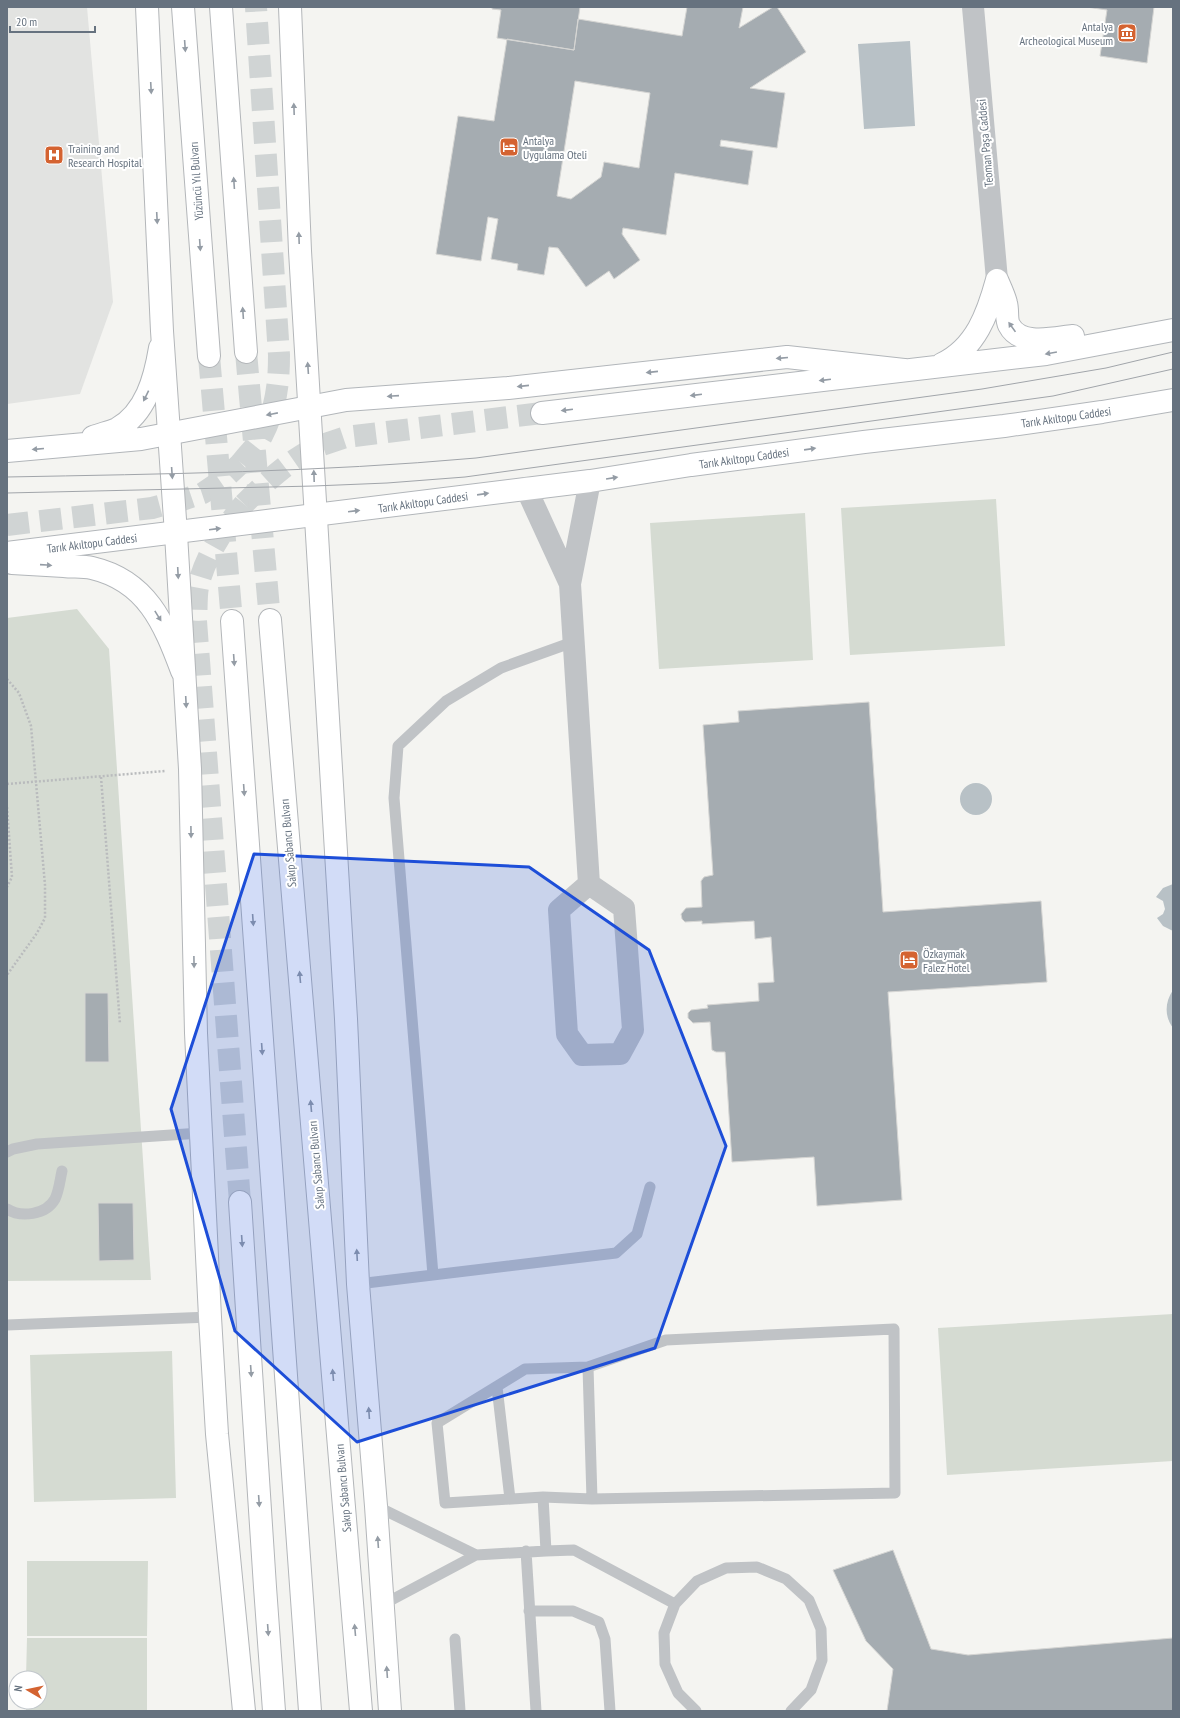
<svg xmlns="http://www.w3.org/2000/svg" width="1180" height="1718" font-family="'PT Sans Narrow',sans-serif">
<style>
.built{fill:#e2e3e1}
.green{fill:#d5dbd2}
.water{fill:#b8c1c6}
.building{fill:#a5acb1;stroke:#d5d5d3;fill-rule:evenodd}
.lines{fill:none;stroke-linecap:round;stroke-linejoin:round}
.secondary-tunnel{stroke:#d0d4d4;stroke-width:22;stroke-dasharray:22 11;stroke-linecap:butt}
.primary-tunnel{stroke:#d0d4d4;stroke-width:22;stroke-dasharray:22 11;stroke-linecap:butt}
.secondary-casing{stroke:#b2b6ba;stroke-width:24}
.primary-casing{stroke:#b3b6b9;stroke-width:24}
.path{stroke:#b9bbbd;stroke-width:2.5;stroke-dasharray:2 2;stroke-linecap:butt}
.service{stroke:#c0c3c6;stroke-width:11}
.minor{stroke:#c0c3c6;stroke-width:22}
.tertiary{stroke:#c0c3c6;stroke-width:22}
.secondary{stroke:#fff;stroke-width:22}
.primary{stroke:#fff;stroke-width:22}
.tram{stroke:#a1a5aa;stroke-width:1}
.oneway{fill:#949ca5}
.marked{fill:#1d4ed8;fill-opacity:0.2;stroke:#1d4ed8;stroke-width:3;stroke-linejoin:round}
.labels{text-anchor:middle;dominant-baseline:central;stroke-width:4;stroke-linejoin:round;paint-order:stroke}
.poi-label{font-size:12px;fill:#66727f;stroke:#fff;text-anchor:start}
.street-label{font-size:12px;fill:#66727f;stroke:#fff}
</style>
<rect width="100%" height="100%" fill="#f4f4f1"/>
<path class="built" d="M7,7H87L113,302L80,394L7,404Z"/>
<path class="green" d="M996,499L1005,646L850,655L841,508Z
M805,513L813,660L659,669L650,523Z
M77,609L109,649L151,1280L7,1281V618Z
M1173,1314V1461L947,1475L938,1328Z
M172,1351L176,1498L34,1502L30,1355Z
M27,1561H148L147,1636H27Z
M27,1638H147V1711H26V1702H40V1678H26Z"/>
<path class="water" d="M910,41L915,126L864,129L858,44Z
M960 799a16 16 0 1 1 32 0a16 16 0 1 1-32 0Z
M1173,884V931L1163,926L1157,918L1163,914L1165,909L1163,901L1156,897L1163,888Z
M1173,990V1028C1164,1016 1165,1002 1173,990Z"/>
<path class="building" d="M492,7H580L574,50L497,38L501,10L492,9Z
M687,7H743L739,28L773,7H777L806,52L750,88L785,93L777,148L721,140L720,146L753,151L748,185L675,173L666,235L623,228L622,234L640,260L614,279L609,271L586,287L558,248L549,247L544,275L517,270L518,264L491,259L498,219L488,217L481,261L436,254L458,116L494,121L507,39L574,50L578,19L682,36ZM575,81L650,93L639,168L604,162L601,177L571,199L557,196Z
M1086,7H1154L1147,63L1100,56L1107,10Z
M869,702L883,912L1041,901L1047,982L888,992L902,1200L817,1206L814,1157L732,1162L725,1052H716L712,1050L710,1022L693,1023L688,1018V1013L691,1010L708,1008L707,1005L759,1001L758,983L774,982L771,937L755,939L754,921L702,924V921L685,922L682,919L681,914L686,908L702,907L701,881L704,877L713,875L703,725L739,722L738,711Z
M85,993H108L109,1062H85Z
M98,1203H133L134,1260L99,1261Z
M893,1550L931,1649L968,1655L1173,1638V1711H887L893,1669L866,1641L833,1570Z"/>
<g class="lines">
<path class="secondary-tunnel" d="M244,504C266,482 290,459 319,446C328,443 337,440 346,437L542,413
M7,525L152,508L182,500L203,493L225,478L241,463"/>
<path class="primary-tunnel" d="M246,352L270,620
M209,356L232,621
M241,463C248,454 257,445 262,436C276,409 279,384 279,355L256,7
M240,1202L196,621C197,610 196,597 198,587C205,556 224,528 244,504"/>
<defs>
<path id="secondary" d="M997,280C1000,287 1004,295 1006,303C1008,310 1006,319 1009,325C1020,347 1054,338 1073,336
M942,364C976,348 988,313 997,280
M542,413L1046,354L1173,330
M93,437C101,434 110,432 117,429C146,413 155,378 160,348
M7,451L141,439L346,400L508,388L787,357L904,370
M7,553L590,481L691,465L864,442L1004,426L1102,412L1173,400
M12,563C30,564 47,565 64,566C73,567 83,566 92,568C147,581 164,623 182,671"/>
<path id="primary" d="M147,7L162,331L176,534L190,769L196,1033L210,1317L217,1434L244,1711
M183,7L209,356
M221,7L246,352
M290,7L300,251L346,1019L358,1284L376,1506L390,1711
M270,620L361,1711
M232,621L310,1711
M240,1202L265,1587L274,1711"/>
</defs>
<use href="#secondary" class="secondary-casing"/>
<use href="#primary" class="primary-casing"/>
<path class="path" d="M7,679L19,693L31,726L45,885V918L37,933L7,975
M101,777L120,1024
M7,784L165,771
M7,807L12,877L7,887"/>
<path class="service" d="M7,1152L13,1149L37,1144L201,1133
M7,1209C21,1218 46,1215 55,1199C59,1191 60,1180 62,1171
M433,1275L394,798L398,746L446,701L501,668L573,642
M358,1284L616,1253L637,1234L650,1187
M7,1325L210,1317
M588,1367L666,1340L894,1329L895,1493L592,1499
M497,1387L510,1499
M543,1497L592,1499L588,1367L525,1369L437,1423L445,1503L543,1497L546,1551
M376,1506L476,1555
M526,1551L536,1711
M382,1605L476,1555L546,1551L574,1550L675,1604
M529,1611H573L599,1622L605,1639L610,1711
M455,1639L460,1711
M696,1711L678,1693L665,1664L664,1633L675,1604L697,1581L726,1568L757,1567L786,1579L809,1600L821,1629L822,1660L811,1690L791,1711"/>
<path class="minor" d="M526,488L570,584
M589,884L624,908L633,1030L620,1054L582,1055L567,1034L559,910L589,884L570,584L590,481"/>
<path class="tertiary" d="M973,7L997,280"/>
<use href="#secondary" class="secondary"/>
<use href="#primary" class="primary"/>
<path class="tram" d="M7,477C164,474 321,472 476,458L982,389L1106,368L1173,352
M7,493L314,486L387,483L465,477L1053,396L1173,369"/>
</g>
<defs><path id="oneway-solid" d="M-6-.8H1V-3.2L6.5 0L1 3.2V.8H-6Z"/></defs>
<g class="oneway">
<use href="#oneway-solid" transform="translate(185 46) rotate(86)"/>
<use href="#oneway-solid" transform="translate(151 88) rotate(87)"/>
<use href="#oneway-solid" transform="translate(294 109) rotate(-92)"/>
<use href="#oneway-solid" transform="translate(234 183) rotate(-94)"/>
<use href="#oneway-solid" transform="translate(157 218) rotate(87)"/>
<use href="#oneway-solid" transform="translate(299 238) rotate(-92)"/>
<use href="#oneway-solid" transform="translate(200 245) rotate(86)"/>
<use href="#oneway-solid" transform="translate(243 313) rotate(-94)"/>
<use href="#oneway-solid" transform="translate(1012 327) rotate(-125)"/>
<use href="#oneway-solid" transform="translate(1051 353) rotate(170)"/>
<use href="#oneway-solid" transform="translate(782 358) rotate(175)"/>
<use href="#oneway-solid" transform="translate(308 368) rotate(-94)"/>
<use href="#oneway-solid" transform="translate(652 372) rotate(174)"/>
<use href="#oneway-solid" transform="translate(825 380) rotate(173)"/>
<use href="#oneway-solid" transform="translate(523 386) rotate(174)"/>
<use href="#oneway-solid" transform="translate(696 395) rotate(173)"/>
<use href="#oneway-solid" transform="translate(146 396) rotate(116)"/>
<use href="#oneway-solid" transform="translate(393 396) rotate(176)"/>
<use href="#oneway-solid" transform="translate(567 410) rotate(173)"/>
<use href="#oneway-solid" transform="translate(272 414) rotate(169)"/>
<use href="#oneway-solid" transform="translate(38 449) rotate(175)"/>
<use href="#oneway-solid" transform="translate(810 449) rotate(-8)"/>
<use href="#oneway-solid" transform="translate(172 473) rotate(86)"/>
<use href="#oneway-solid" transform="translate(314 476) rotate(-92)"/>
<use href="#oneway-solid" transform="translate(612 478) rotate(-9)"/>
<use href="#oneway-solid" transform="translate(483 494) rotate(-8)"/>
<use href="#oneway-solid" transform="translate(354 511) rotate(-7)"/>
<use href="#oneway-solid" transform="translate(215 529) rotate(-7)"/>
<use href="#oneway-solid" transform="translate(46 565) rotate(4)"/>
<use href="#oneway-solid" transform="translate(178 573) rotate(87)"/>
<use href="#oneway-solid" transform="translate(158 616) rotate(58)"/>
<use href="#oneway-solid" transform="translate(234 660) rotate(86)"/>
<use href="#oneway-solid" transform="translate(186 702) rotate(87)"/>
<use href="#oneway-solid" transform="translate(244 790) rotate(86)"/>
<use href="#oneway-solid" transform="translate(191 832) rotate(89)"/>
<use href="#oneway-solid" transform="translate(253 920) rotate(86)"/>
<use href="#oneway-solid" transform="translate(194 962) rotate(89)"/>
<use href="#oneway-solid" transform="translate(300 977) rotate(-95)"/>
<use href="#oneway-solid" transform="translate(262 1049) rotate(86)"/>
<use href="#oneway-solid" transform="translate(311 1106) rotate(-95)"/>
<use href="#oneway-solid" transform="translate(242 1241) rotate(86)"/>
<use href="#oneway-solid" transform="translate(357 1255) rotate(-93)"/>
<use href="#oneway-solid" transform="translate(251 1371) rotate(86)"/>
<use href="#oneway-solid" transform="translate(333 1375) rotate(-95)"/>
<use href="#oneway-solid" transform="translate(369 1413) rotate(-94)"/>
<use href="#oneway-solid" transform="translate(259 1501) rotate(86)"/>
<use href="#oneway-solid" transform="translate(378 1542) rotate(-94)"/>
<use href="#oneway-solid" transform="translate(268 1630) rotate(86)"/>
<use href="#oneway-solid" transform="translate(355 1630) rotate(-95)"/>
<use href="#oneway-solid" transform="translate(387 1672) rotate(-94)"/>
</g>
<path class="marked" d="M254,854L529,867L649,950L726,1146L655,1348L357,1442L235,1331L171,1109Z"/>
<defs>
<symbol id="museum-square" viewBox="-11 -11 22 22"><rect x="-9" y="-9" width="18" height="18" rx="4" fill="#d46331" stroke="#fff"/><path d="M0-6L6-3V-2H-6V-3ZM-5-1h2V3h-2ZM-1-1h2V3h-2ZM3-1h2V3H3ZM-6 4H6V6H-6Z" fill="#fff"/></symbol>
<symbol id="hotel-square" viewBox="-11 -11 22 22"><rect x="-9" y="-9" width="18" height="18" rx="4" fill="#d46331" stroke="#fff"/><path d="M-6-4.5h1.5V1H6V5H4.5V3h-9V5H-6ZM-4 0a1.8 1.8 0 1 1 3.6 0ZM.5 0V-2.5h3Q6-2.5 6 0Z" fill="#fff"/></symbol>
<symbol id="hospital-square" viewBox="-11 -11 22 22"><rect x="-9" y="-9" width="18" height="18" rx="4" fill="#d46331" stroke="#fff"/><path d="M-5-5h3v3.5h4V-5h3V5h-3V1.5h-4V5h-3Z" fill="#fff"/></symbol>
</defs>
<g fill-rule="evenodd">
<use href="#museum-square" x="1116" y="22" width="22" height="22"/>
<use href="#hotel-square" x="498" y="136" width="22" height="22"/>
<use href="#hospital-square" x="43" y="144" width="22" height="22"/>
<use href="#hotel-square" x="898" y="949" width="22" height="22"/>
</g>
<g class="labels">
<g class="poi-label">
<text x="1113" y="26" text-anchor="end">Antalya<tspan x="1113" dy="14">Archeological Museum</tspan></text>
<text x="523" y="140">Antalya<tspan x="523" dy="14">Uygulama Oteli</tspan></text>
<text x="68" y="148">Training and<tspan x="68" dy="14">Research Hospital</tspan></text>
<text x="923" y="953">Özkaymak<tspan x="923" dy="14">Falez Hotel</tspan></text>
</g>
<g class="street-label">
<text transform="translate(985 143) rotate(-95)">Teoman Paşa Caddesi</text>
<text transform="translate(196 181) rotate(-94)">Yüzüncü Yıl Bulvarı</text>
<text transform="translate(1066 417) rotate(-8)">Tarık Akıltopu Caddesi</text>
<text transform="translate(744 458) rotate(-8)">Tarık Akıltopu Caddesi</text>
<text transform="translate(423 502) rotate(-8)">Tarık Akıltopu Caddesi</text>
<text transform="translate(92 543) rotate(-7)">Tarık Akıltopu Caddesi</text>
<text transform="translate(288 843) rotate(-95)">Sakıp Sabancı Bulvarı</text>
<text transform="translate(316 1165) rotate(-95)">Sakıp Sabancı Bulvarı</text>
<text transform="translate(343 1488) rotate(-95)">Sakıp Sabancı Bulvarı</text>
</g>
</g>
<rect width="1180" height="1718" fill="none" stroke="#66727f" stroke-width="16"/>
<g transform="translate(28 1690) rotate(279)"><circle r="19" fill="#ffffff" stroke="#c2c7cc"/>
<path d="M0-3L7 15L0 10L-7 15Z" fill="#d46331"/>
<text y="-6" font-size="11" font-weight="bold" text-anchor="middle" fill="#66727f">N</text>
</g>
<path d="M10 26v6h85v-6" fill="none" stroke="#66727f" stroke-width="2"/>
<text x="16" y="26" font-size="12" fill="#66727f" stroke="#ffffff" stroke-width="3" paint-order="stroke">20 m</text>
</svg>
